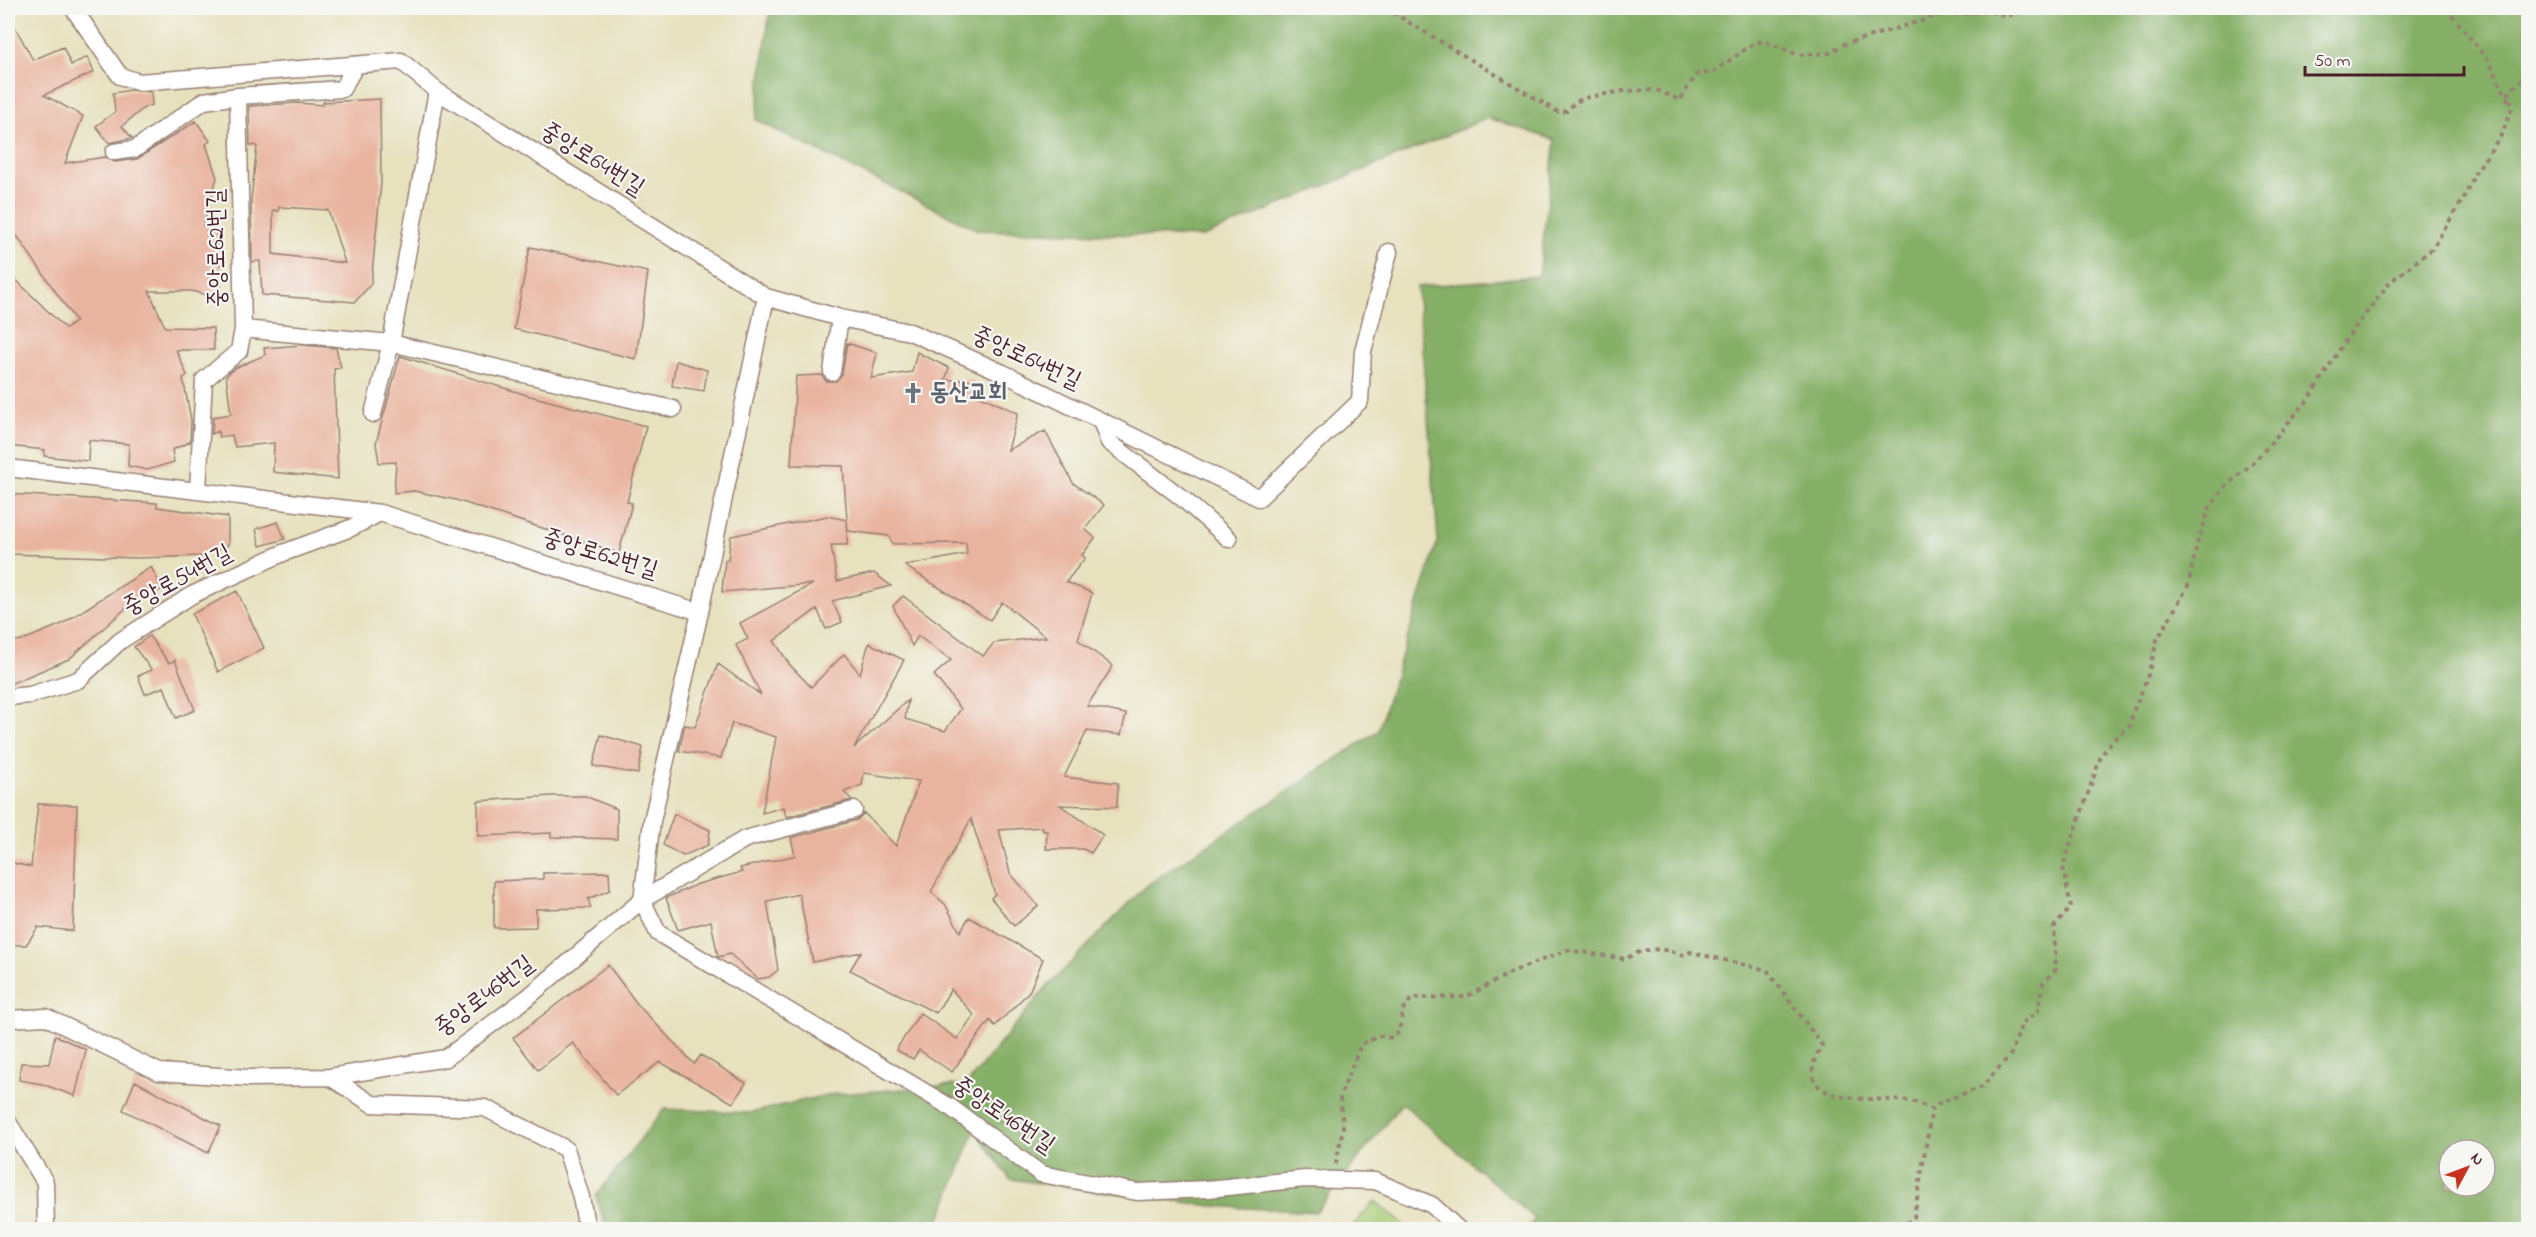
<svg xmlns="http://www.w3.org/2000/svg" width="2536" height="1237" font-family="'Indie Flower','Poor Story',sans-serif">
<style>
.green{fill:#a7cb75;stroke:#787550;stroke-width:1.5}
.forest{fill:#85af66;stroke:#686748;stroke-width:1.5;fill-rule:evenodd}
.building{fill:#e9b49f;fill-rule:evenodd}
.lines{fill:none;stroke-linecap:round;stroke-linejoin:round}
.minor-casing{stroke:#988074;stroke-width:19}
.path{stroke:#988074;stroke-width:4;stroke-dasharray:4.5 4.5;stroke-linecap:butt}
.minor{stroke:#fff;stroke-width:16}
.labels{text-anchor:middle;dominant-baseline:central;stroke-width:4.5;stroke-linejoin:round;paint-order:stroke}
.street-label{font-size:24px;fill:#4a1f2b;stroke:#f6f6f2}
.worship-label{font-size:24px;font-weight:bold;fill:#5b616d;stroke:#f6f6f2;text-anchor:start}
</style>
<rect width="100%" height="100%" fill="#f6f6f2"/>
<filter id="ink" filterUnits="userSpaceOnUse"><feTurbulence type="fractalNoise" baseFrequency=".0167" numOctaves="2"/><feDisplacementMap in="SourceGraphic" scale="12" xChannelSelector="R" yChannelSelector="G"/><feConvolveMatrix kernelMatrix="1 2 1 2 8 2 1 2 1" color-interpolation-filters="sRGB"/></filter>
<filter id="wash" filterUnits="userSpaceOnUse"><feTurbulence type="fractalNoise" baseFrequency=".008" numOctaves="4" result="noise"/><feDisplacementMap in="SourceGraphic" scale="24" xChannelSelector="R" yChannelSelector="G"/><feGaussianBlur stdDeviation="1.35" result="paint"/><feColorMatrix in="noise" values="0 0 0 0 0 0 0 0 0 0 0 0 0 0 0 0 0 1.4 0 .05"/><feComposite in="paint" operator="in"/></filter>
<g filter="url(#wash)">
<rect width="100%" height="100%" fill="#e7e1be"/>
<path class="green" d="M1375,1201L1409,1229H1350Z"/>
<path class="forest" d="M770,8H2528V1229H1526L1535,1219L1402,1103L1316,1212L1213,1206L1010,1179L975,1130L936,1229H606L596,1196L664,1109L750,1113L826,1095L967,1084L1044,990L1147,885L1378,731L1438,540L1417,287L1539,276L1555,140L1488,118L1203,237L978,230L756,120ZM2449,1150H2485V1186H2449Z"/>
<g id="blocks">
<path class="building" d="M8,14L33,60L63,47L71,65L87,57L94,72L44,95L83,116L65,163L105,157L115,162L137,159L196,121L210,141L206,144L217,178L203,226L214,223L222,278L219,298L191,291H149L165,327L213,328L214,350H176L187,375L183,378L191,420L190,442L172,450L174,462L147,470L128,466L129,444L89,440L88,461L44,456L45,450L8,446V272L66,329L76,321L8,223Z
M131,90L151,92L152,105L145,107L122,126L132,138L109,143L96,126L115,112L113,93Z
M380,99L381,183L371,284L355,302L262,295L260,261L252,262L251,200L257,146L250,145L249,106L298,103L323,105V102ZM279,207L328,210L345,263L273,254V210L279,211Z
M530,247L648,272L636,359L514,329Z
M847,343L877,353L871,378L912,372L917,352L949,368L945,380H974V393L1018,413L1008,450L1045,431L1073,483L1104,505L1085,529L1095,538L1082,555L1085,558L1066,582L1092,593L1078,640L1113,666L1087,706L1126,714L1121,735L1087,731L1064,777L1118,783L1117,807L1060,805L1103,835L1091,853L1083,849H1046L1047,831H1043V827L999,830L1010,873L1038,906L1014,926L991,898L995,894L971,819L931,892L945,904L960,932L969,917L1043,959L1030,990L1024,997L995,1026L990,1020L952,1072L919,1050L913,1059L896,1050L920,1013L957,1039L974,1015L951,989L936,1013L850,970L861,952L813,962L799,894L767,901L778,970L769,977L758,979L730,954L718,957L711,921L678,930L666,898L698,884L742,872L740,868L793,856L795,855L791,838L857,820L864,813L896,846L919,781L864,773L862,785L844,792L852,800L786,817L784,807L762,813L776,737L732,723L721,758L679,751L685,725L695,727L718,664L761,695L736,645L748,639L740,623L813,584L722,592L725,560H728L731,536L827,516L847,520L843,466L791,465L796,376L822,375L826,381H836L842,374ZM847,520L848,531L889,536L892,544L966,543L967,554L905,566L990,620L1002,602L1046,637L994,643L983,656L903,596L893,606L912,646L918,636L951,660L934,675L961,709L945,731L905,719L908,700L854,748L904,660L869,643L860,674L844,654L811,687L790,665L774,641L817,609L826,629L842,622L832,601L891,586L874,573L837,581L831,545H847Z
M302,345L336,348L341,368L334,369L338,479L273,472L274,443L235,447L232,435L219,437L218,431L212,434L213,417L231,414L226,376L235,368L265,355L264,348Z
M400,356L530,396L646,426L627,502L632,503L619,553L456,500L414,491L394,493L396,462L379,463L376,443Z
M676,361L707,370L704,391L672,386Z
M8,494L157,503V507L228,517V545L205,556L138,558L8,554Z
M278,522L285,539L260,546L256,529Z
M151,567L162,589L125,609L69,659L10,684L8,642L23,640L62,624Z
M237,591L264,648L218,672L192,614Z
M149,636L169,663L175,660L195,710L176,718L164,687L145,694L138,676L152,670L134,647Z
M601,735L643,747L638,774L593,766Z
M552,796H585L617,809V839L551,837V833L478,836V801Z
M38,804L77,805L73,931L38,927L26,945H8V862L31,867Z
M674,814L710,830L708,845L683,856L663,845Z
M609,872L610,890L588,899L591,908L536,909V927L494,928V881L543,879V873Z
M608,965L638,1005L694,1064L701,1055L746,1083L733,1103L660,1062L616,1095L573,1043L538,1070L513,1038Z
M55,1035L86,1050L75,1096L42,1084L19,1080L21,1063L49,1064Z
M135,1081L221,1126L208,1153L123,1110Z"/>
</g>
</g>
<g filter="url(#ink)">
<use href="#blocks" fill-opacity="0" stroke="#988074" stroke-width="1.5"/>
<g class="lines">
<defs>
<path id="minor" d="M73,8L120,76L139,82L401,61L437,91L766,297L840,318L910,332L1003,373L1259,498L1360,401L1363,351L1389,252
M114,152L135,149L204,101L238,96
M243,329L391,343L673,409
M832,372L840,318
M373,414L391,343L437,91
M1101,421L1109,442L1182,498L1229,539
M8,468L380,513L700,612L652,821L642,900L658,933L950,1107L1041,1174L1137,1192L1208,1189L1305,1179L1375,1181L1432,1205L1459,1230
M198,490L204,380L239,351L243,329L238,96L342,89L356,65
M700,612L766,297
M8,697L30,695L78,680L120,641L192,595L283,553L351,528L380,513
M8,1019L46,1017L159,1072L249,1078L330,1077L446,1058L527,998L642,900L745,839L854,810
M330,1077L372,1104L485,1108L566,1149L581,1197L587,1230
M8,1122L45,1182L46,1230"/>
</defs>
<use href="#minor" class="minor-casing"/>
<path class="path" d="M1385,8L1558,112L1567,111L1575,102L1588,97L1623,91L1656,90L1680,100L1696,75L1713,72L1753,44L1764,41L1799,55L1829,53L1845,44L1947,13C1960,16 1968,13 1981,12C2004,11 2002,22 2028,8
M2446,8L2489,61L2509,102
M1336,1164L1343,1127L1340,1096L1361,1044L1380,1036L1392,1038L1399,1032L1403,1010L1412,998L1466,997L1512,972L1567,950L1626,959C1642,947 1664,947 1681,955L1690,952L1767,970L1822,1045C1782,1112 1881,1095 1914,1102C1920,1103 1926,1107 1932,1109
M1900,1230L1914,1217L1932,1109L1941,1102L1982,1087L2011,1054L2022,1023L2038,1011L2043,983L2056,969L2054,927L2071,907L2063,867L2067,854L2101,756L2112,741L2130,726L2133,712L2147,679L2157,640L2188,586L2197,544L2210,507L2226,486L2256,460L2308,400L2347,338L2390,282L2432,249L2464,198L2475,173L2502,134L2512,108L2509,92L2528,74"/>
<use href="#minor" class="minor"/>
</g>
</g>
<defs>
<symbol id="church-bare" viewBox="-9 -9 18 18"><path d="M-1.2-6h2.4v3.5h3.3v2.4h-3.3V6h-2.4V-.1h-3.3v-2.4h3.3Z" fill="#6b7280" stroke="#f6f6f2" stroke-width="2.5" paint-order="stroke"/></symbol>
</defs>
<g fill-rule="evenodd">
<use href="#church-bare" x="898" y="378" width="30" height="30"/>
</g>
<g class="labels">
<g class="street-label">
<text transform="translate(592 160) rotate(32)">중앙로64번길</text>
<text transform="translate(218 248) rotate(-91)">중앙로62번길</text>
<text transform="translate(1026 359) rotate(25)">중앙로64번길</text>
<text transform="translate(600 555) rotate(17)">중앙로62번길</text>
<text transform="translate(178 581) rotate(-29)">중앙로54번길</text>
<text transform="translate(485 997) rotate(-37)">중앙로46번길</text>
<text transform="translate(1003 1116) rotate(34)">중앙로46번길</text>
</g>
<g class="worship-label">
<text x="930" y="393">동산교회</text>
</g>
</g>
<rect width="2536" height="1237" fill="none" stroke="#f6f6f2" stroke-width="30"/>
<g transform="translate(2467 1168) rotate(49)"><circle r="28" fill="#f6f6f2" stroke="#b1a0a2" stroke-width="1.5"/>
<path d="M0-4.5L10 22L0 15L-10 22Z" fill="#c8321e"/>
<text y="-9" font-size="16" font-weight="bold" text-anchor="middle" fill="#4a1f2b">N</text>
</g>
<path d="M2305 66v9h159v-9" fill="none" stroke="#4a1f2b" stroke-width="3"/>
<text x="2314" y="66" font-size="18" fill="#4a1f2b" stroke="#f6f6f2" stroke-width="4.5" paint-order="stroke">50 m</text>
</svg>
